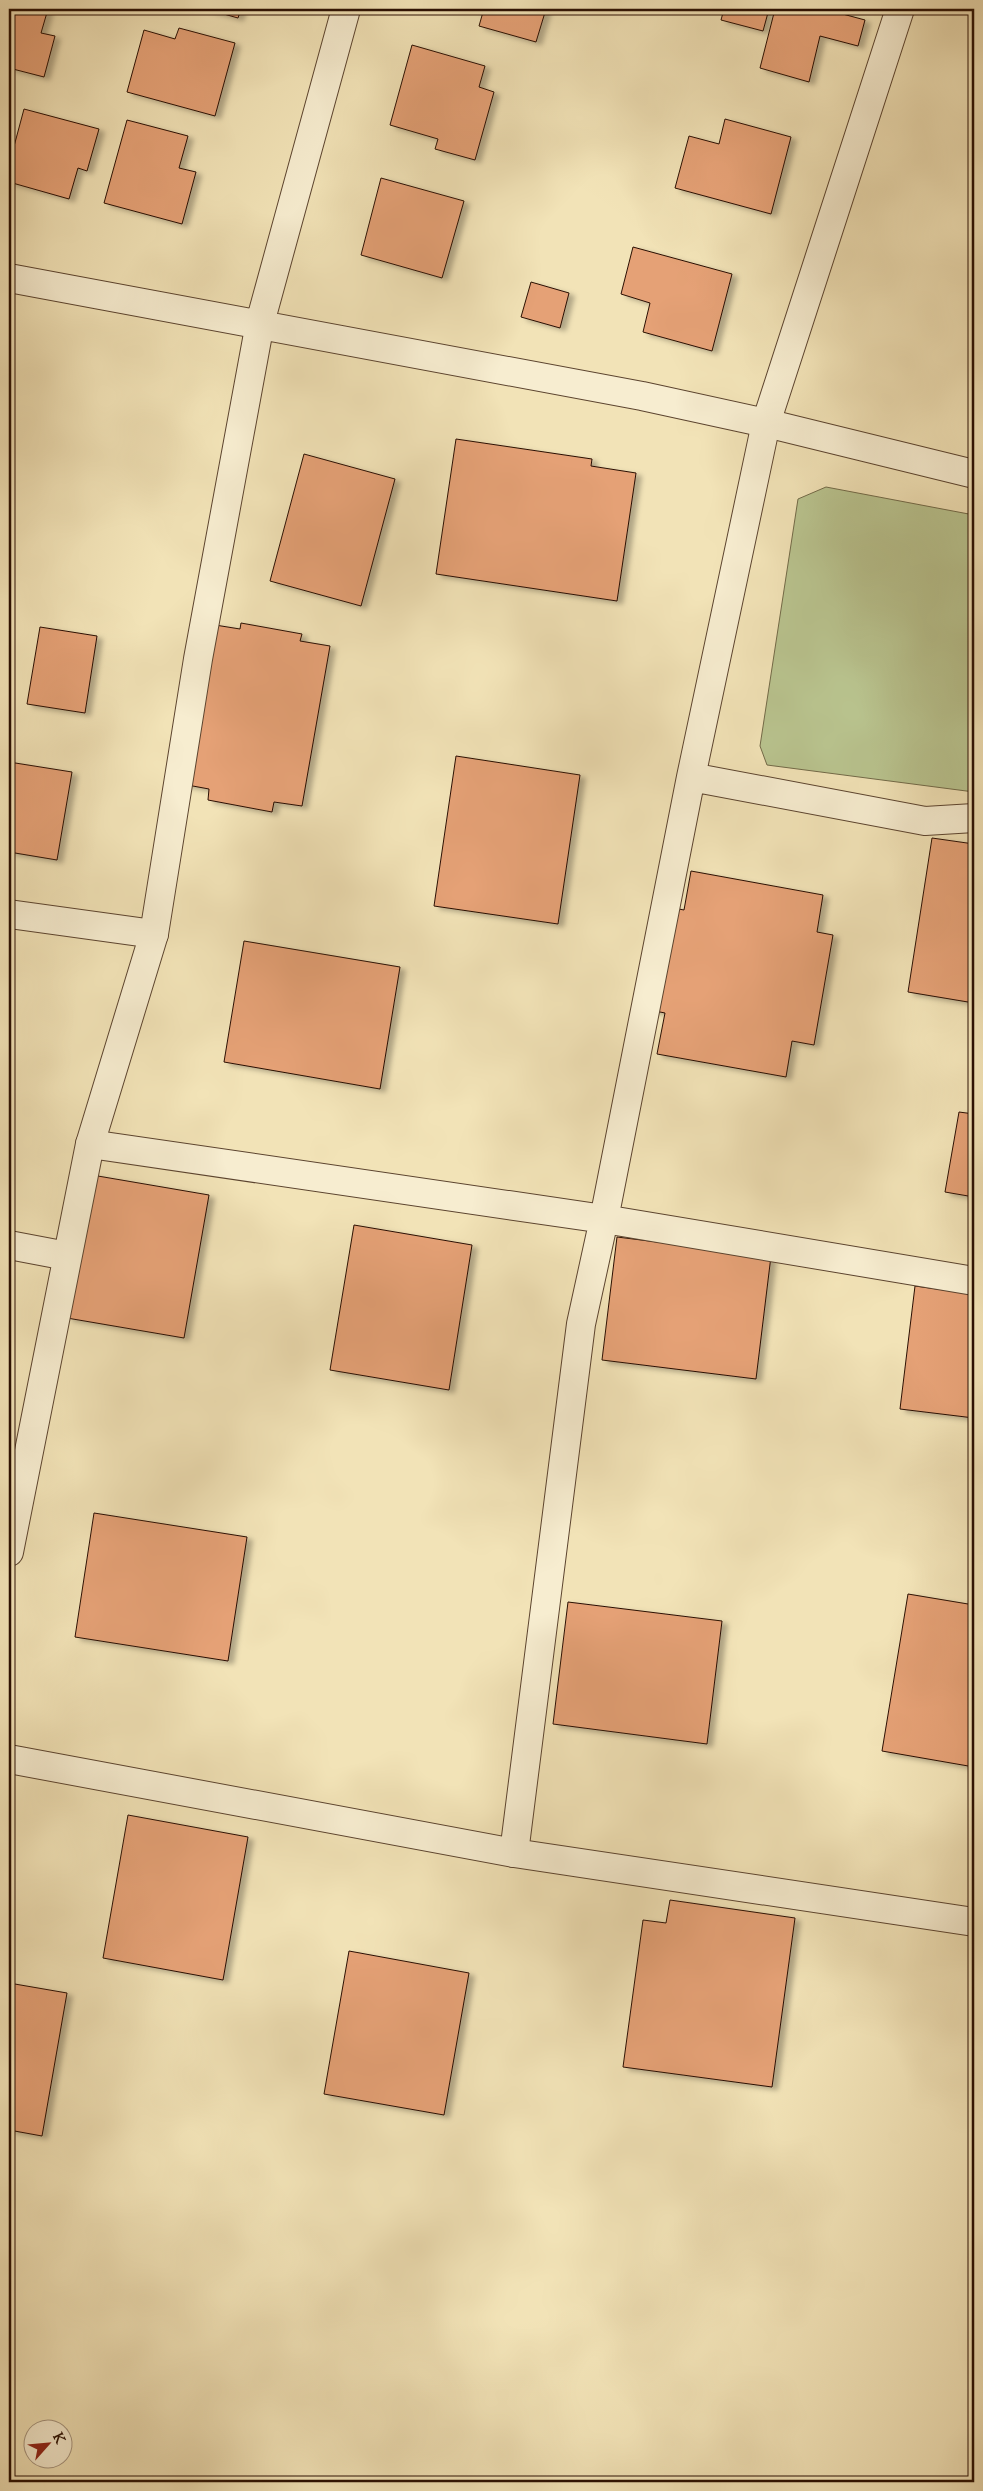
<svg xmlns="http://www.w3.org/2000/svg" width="983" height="2491" font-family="'Sorts Mill Goudy',serif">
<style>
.green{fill:#b9c48f;stroke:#726a48}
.building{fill:#e5a176;stroke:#2a0f02;filter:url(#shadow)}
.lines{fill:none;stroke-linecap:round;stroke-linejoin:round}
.minor-casing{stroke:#5c442f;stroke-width:30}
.tertiary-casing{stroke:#5c442f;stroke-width:30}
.minor{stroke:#f7edd0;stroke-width:28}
.tertiary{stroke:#f7edd0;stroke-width:28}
</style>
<defs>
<filter id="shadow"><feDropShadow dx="5.5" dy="3" stdDeviation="2.5" flood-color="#0004"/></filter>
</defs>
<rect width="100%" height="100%" fill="#f2e3b7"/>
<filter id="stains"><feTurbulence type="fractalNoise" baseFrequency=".004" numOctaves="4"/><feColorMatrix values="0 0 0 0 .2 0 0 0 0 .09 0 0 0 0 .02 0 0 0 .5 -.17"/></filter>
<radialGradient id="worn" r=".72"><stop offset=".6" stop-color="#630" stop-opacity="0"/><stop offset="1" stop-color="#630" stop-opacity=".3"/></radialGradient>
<path class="green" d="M826,487L974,515V792L767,765L760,746L798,499Z"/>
<path class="building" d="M9,9H48L41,33L55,36L44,77L9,68Z
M206,9H241L238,18Z
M473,9H546L536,42L479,26L483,12Z
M724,9H769L763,31L721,20Z
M775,9H824L865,20L858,46L820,36L809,82L760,68Z
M179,28L235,43L215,116L127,92L144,30L175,39Z
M412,45L485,66L479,87L494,92L475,160L435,149L438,139L390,125Z
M24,109L99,129L87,171L78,168L69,199L9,182V165Z
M725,119L791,137L771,214L675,188L689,136L719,144Z
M127,120L188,136L179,168L196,172L182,224L104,203Z
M381,178L464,201L442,278L361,255Z
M633,247L732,274L712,351L643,332L650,303L621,294Z
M531,282L569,293L560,328L521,317Z
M456,439L592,459L591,466L636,473L617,601L436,574Z
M304,454L395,479L361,606L270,581Z
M241,623L302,634L300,641L330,646L302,806L274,802L272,812L208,800L209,789L182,784L209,624L240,629Z
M40,627L97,636L85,713L27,704Z
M456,756L580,775L558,924L434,906Z
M9,762L72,772L57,860L9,852Z
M932,838L974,844V1003L908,992Z
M691,871L823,895L817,932L833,935L814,1045L792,1041L786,1077L657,1054L665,1013L650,1010L668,907L684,910Z
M244,941L400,967L380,1089L224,1062Z
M959,1112L974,1114V1197L945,1192Z
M92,1175L209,1195L184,1338L67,1318Z
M354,1225L472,1245L449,1390L330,1370Z
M617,1237L771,1256L756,1379L602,1360Z
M915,1286L974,1294V1418L900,1409Z
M94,1513L247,1537L228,1661L75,1637Z
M908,1594L974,1605V1767L882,1751Z
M568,1602L722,1621L707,1744L553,1724Z
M128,1815L248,1837L223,1980L103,1958Z
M670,1900L795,1918L772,2087L623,2067L643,1920L666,1923Z
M349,1951L469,1973L444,2115L324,2094Z
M9,1983L67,1993L42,2136L9,2130Z"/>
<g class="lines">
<defs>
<path id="minor" d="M691,777L925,821L974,818
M9,914L154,934
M90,1144L604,1219L974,1281
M9,1245L67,1256
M514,1853L581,1324L604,1219L691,777L766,423L900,9"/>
<path id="tertiary" d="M9,278L642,396L766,423L974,474
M9,1552L90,1144L154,934L198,659L260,323L346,9
M9,1759L514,1853L974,1922"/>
</defs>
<use href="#minor" class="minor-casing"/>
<use href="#tertiary" class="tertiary-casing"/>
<use href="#minor" class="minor"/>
<use href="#tertiary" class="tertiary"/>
</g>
<rect width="983" height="2491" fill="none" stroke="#f2e3b7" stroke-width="30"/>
<rect x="10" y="10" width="963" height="2471" fill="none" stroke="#2a0f02" stroke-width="2.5"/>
<rect x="15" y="15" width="953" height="2461" fill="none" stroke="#2a0f02"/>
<g transform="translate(48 2444) rotate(63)"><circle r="24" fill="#f7edd0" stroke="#a5947e"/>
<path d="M0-4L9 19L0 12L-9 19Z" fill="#8f2418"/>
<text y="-8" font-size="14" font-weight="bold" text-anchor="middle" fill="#2a0f02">K</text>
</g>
<rect width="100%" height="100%" filter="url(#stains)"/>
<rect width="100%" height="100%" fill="url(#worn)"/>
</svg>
